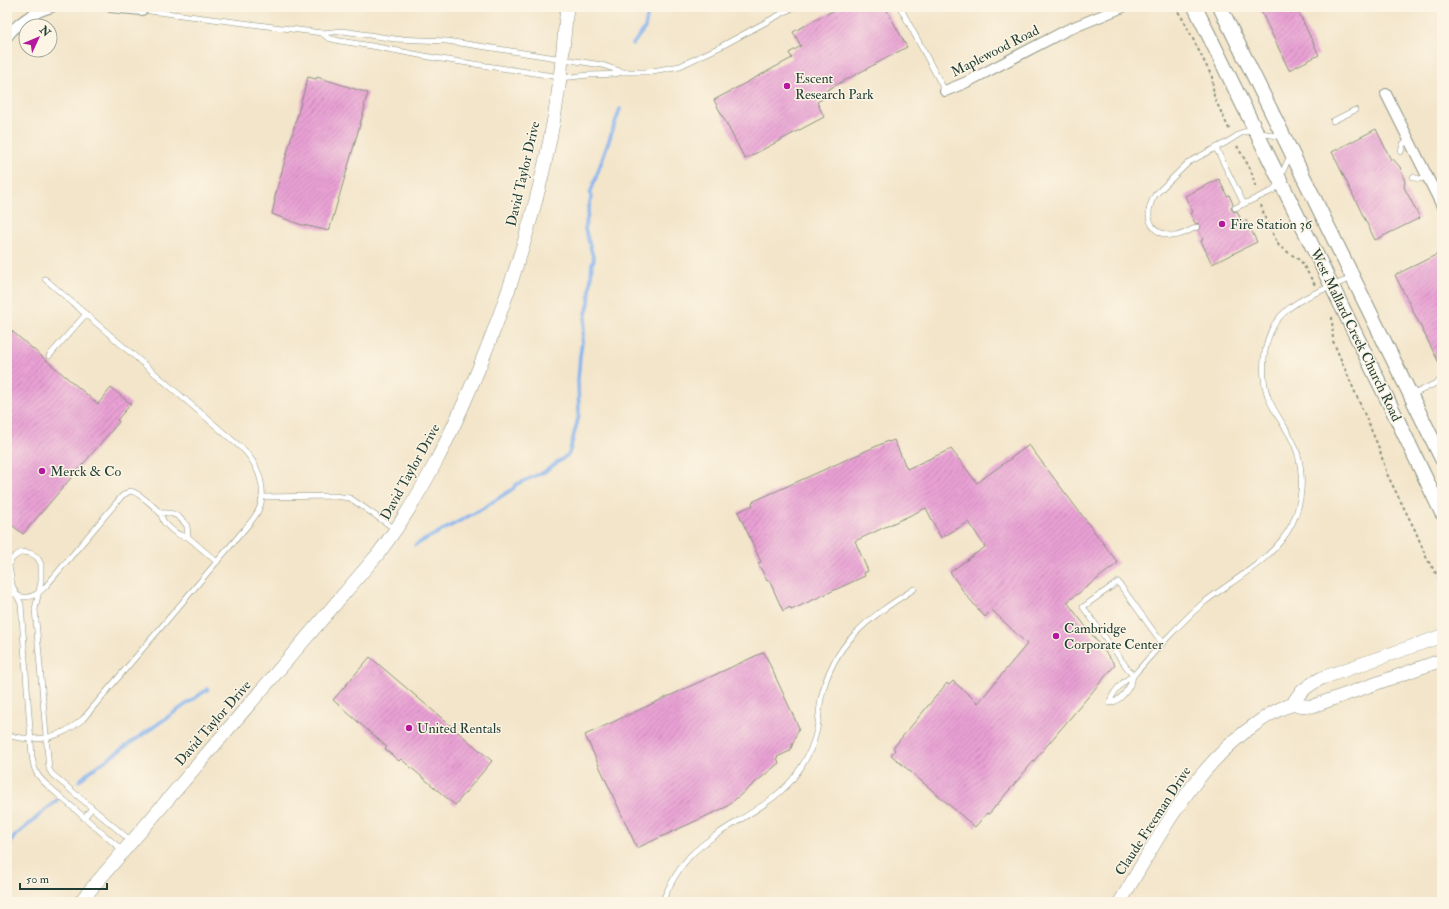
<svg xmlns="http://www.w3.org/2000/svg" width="1449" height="909" font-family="'IM FELL Double Pica',serif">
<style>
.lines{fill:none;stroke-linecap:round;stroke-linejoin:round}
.stream{stroke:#85b4ef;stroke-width:3.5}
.building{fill:url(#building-hatch)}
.service-casing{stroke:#89917f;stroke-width:6}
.minor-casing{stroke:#89917f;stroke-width:12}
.tertiary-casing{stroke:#89917f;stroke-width:14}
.secondary-casing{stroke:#89917f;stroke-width:16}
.path{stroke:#89917f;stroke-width:2;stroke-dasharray:3 3;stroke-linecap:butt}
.service{stroke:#fff;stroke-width:5}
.minor{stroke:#fff;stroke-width:10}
.tertiary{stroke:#fff;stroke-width:13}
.secondary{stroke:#fff;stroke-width:14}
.poi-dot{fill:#b5179e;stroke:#fcf5e5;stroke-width:1.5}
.labels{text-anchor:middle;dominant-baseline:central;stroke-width:3;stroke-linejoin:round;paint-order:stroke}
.street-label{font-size:14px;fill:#1f3d34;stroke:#fcf5e5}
.poi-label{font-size:14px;fill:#1f3d34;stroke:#fcf5e5;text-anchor:start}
</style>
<defs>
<pattern id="building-hatch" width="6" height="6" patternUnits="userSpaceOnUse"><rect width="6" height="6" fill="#e9a0d4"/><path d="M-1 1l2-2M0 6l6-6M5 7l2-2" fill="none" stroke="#bc84ad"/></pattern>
</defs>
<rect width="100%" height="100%" fill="#fcf5e5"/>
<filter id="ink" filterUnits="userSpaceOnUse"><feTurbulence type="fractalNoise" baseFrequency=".025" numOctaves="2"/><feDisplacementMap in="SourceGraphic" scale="8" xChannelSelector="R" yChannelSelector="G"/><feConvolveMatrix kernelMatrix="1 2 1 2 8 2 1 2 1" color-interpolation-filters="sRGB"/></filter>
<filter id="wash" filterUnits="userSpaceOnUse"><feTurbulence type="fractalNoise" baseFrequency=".012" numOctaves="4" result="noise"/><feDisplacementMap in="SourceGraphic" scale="16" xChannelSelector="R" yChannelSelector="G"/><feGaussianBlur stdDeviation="0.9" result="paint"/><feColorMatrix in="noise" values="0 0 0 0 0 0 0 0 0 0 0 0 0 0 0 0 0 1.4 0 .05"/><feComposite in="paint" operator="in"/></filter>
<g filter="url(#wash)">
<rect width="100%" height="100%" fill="#f3e5ca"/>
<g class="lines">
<g class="stream">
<path d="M 633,44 L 645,28 L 649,7"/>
<path d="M 415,545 L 482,509 L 514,488 L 515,485 L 544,472 L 569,454 L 579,415 L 578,380 L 580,356 L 586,314 L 589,303 L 592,263 L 594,260 L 585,229 L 591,197 L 590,194 L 620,109"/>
<path d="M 79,781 L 89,772 L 208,689"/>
<path d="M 7,848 L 14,837 L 57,800"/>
</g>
</g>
<g id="blocks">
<g class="building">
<path d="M 840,7 L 885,7 L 907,47 L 827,90 L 830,95 L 817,102 L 824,117 L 745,159 L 714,100 L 792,58 L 789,53 L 801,46 L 793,32 Z"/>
<path d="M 1259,7 L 1296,7 L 1319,55 L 1289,70 Z"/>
<path d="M 308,77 L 316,79 L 317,77 L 368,93 L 364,106 L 365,107 L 349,163 L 329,231 L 299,224 L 272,214 L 275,200 L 274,200 Z"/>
<path d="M 1376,129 L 1391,160 L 1393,159 L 1400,167 L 1405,182 L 1404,187 L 1420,218 L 1375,240 L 1332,152 Z"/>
<path d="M 1219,179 L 1227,196 L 1229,195 L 1233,204 L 1231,207 L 1232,210 L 1234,212 L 1237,211 L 1242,222 L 1246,220 L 1257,242 L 1212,264 L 1201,241 L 1203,240 L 1199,231 L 1200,229 L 1201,226 L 1199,224 L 1195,223 L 1190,213 L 1193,212 L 1185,196 Z"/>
<path d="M 1440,253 L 1442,258 L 1442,369 L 1395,275 Z"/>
<path d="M 7,327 L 98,404 L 111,388 L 131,404 L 117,420 L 119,422 L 23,534 L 7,521 Z"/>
<path d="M 894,440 L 907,469 L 951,449 L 977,483 L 1029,445 L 1118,563 L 1067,602 L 1115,665 L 989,814 L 987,813 L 975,827 L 891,755 L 895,750 L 893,748 L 947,683 L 949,685 L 953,681 L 978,703 L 1027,644 L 992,610 L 985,617 L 966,595 L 950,572 L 985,547 L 969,522 L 941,538 L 926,508 L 855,541 L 868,571 L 864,573 L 865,576 L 791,610 L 790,607 L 783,611 L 769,580 L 767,581 L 758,563 L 761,562 L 738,512 L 753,505 L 752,502 L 888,441 L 889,442 Z"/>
<path d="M 764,652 L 799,728 L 790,751 L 777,757 L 779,763 L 726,807 L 637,848 L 585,735 Z"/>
<path d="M 370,657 L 492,761 L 455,805 L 401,759 L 399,761 L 385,749 L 387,747 L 333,700 Z"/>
</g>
</g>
</g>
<g filter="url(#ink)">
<use href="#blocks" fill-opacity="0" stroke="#89917f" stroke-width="1"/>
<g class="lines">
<g class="service-casing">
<g id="service">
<path d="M 900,7 L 945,91"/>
<path d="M 142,10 L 322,33"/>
<path d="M 343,31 L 395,39 L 447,41 L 602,65 L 623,72 C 608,76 602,74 588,75 C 578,76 570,78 560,77 L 435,58 L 372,46 L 340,41 L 328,38 L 322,33 Z"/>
<path d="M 623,72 L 647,72 L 680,66 L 720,47 L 794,7"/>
<path d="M 1333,121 L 1355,110"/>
<path d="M 1216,148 L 1244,204"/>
<path d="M 1401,152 L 1403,144 L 1409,141"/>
<path d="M 1413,177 C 1418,180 1422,179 1427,177"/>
<path d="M 1235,208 L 1274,190 L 1290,156"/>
<path d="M 1197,227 C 1190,230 1181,236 1173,236 C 1169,236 1165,234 1161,233 C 1145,225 1147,208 1155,195 L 1189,162 L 1227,142 L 1243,132 L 1252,131 L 1281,137"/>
<path d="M 49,356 L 86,314"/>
<path d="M 1412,395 L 1442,380"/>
<path d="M 262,497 L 334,496 L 350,498 L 395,529"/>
<path d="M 188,537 L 217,562"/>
<path d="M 7,589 C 21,601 33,600 46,586 L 122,496 L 130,491 C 137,491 156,508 160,513 C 162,516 162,519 164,522 C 170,529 179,537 188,537 L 187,526 C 179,515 173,512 160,513"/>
<path d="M 1162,643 L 1118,582 L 1083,607 L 1133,676 C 1155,651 1177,626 1202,604 C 1232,580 1274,560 1292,524 C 1305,497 1305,460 1289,434 C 1282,422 1273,410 1268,397 C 1259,370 1263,329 1287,310 C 1305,295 1330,287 1352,278"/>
<path d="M 1133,676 C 1131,687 1121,701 1110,703 C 1111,693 1124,680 1133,676 Z"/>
<path d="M 7,735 C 36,743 60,739 83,719 L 243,531 C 248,525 254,519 258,511 C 268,491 259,467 245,451 L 45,279"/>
<path d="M 84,818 L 92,808"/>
<path d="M 123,851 L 47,785 C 36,775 34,770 32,756 L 21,604 L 12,585 L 9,566 L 11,560 L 15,556 L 22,552 L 30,553 L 37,557 L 41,564 L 41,582 L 35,609 L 49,769 L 52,774 L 131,841"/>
<path d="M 662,902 C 669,886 678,869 690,856 C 720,826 764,812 792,780 C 804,765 813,748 817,729 C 819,719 819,709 821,699 C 832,643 869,618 914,589"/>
</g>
</g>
<g class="minor-casing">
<g id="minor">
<path d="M 110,7 L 142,10"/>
<path d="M 7,37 C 18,22 34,12 52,7"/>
<path d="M 945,91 L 967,82 L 1067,30 L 1123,7"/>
<path d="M 1386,94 L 1442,206"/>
</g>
</g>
<g class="tertiary-casing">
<g id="tertiary">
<path d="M 1293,704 C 1298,692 1310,684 1322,678 L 1442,636"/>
<path d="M 80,902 L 378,554 C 423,495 453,431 481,363 C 516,277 544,186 558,94 C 562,65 564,36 567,7"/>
<path d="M 1120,902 C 1159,837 1193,767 1257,723 C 1267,716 1280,707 1292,705 C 1298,704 1306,707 1313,706 L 1442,660"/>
</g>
</g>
<g class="secondary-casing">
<g id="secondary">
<path d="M 1195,7 L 1398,421 L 1442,513"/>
<path d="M 1220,7 L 1442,459"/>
</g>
</g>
<g class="path">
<path d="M 1175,7 L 1184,21 L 1212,77 L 1214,97 L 1230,131"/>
<path d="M 1237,146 L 1251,170 L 1256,189"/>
<path d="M 1261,205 L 1265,218 L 1279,246 L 1301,261 L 1315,285"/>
<path d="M 1332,317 L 1333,341 L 1379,448 L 1387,474 L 1415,530 L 1427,559 L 1442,583"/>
</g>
<use href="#service" class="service"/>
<use href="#minor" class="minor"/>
<use href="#tertiary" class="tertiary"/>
<use href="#secondary" class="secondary"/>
</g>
</g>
<g class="poi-dot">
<circle cx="787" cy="86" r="4"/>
<circle cx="1222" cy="224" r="4"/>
<circle cx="42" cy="471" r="4"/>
<circle cx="1056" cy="636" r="4"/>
<circle cx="409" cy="728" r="4"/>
</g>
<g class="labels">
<g class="street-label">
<text transform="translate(995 51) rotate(-27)">Maplewood Road</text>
<text transform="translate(523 174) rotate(-77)">David Taylor Drive</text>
<text transform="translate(1356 335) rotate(64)">West Mallard Creek Church Road</text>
<text transform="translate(410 472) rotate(-61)">David Taylor Drive</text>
<text transform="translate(213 723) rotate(-49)">David Taylor Drive</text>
<text transform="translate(1153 821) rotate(-57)">Claude Freeman Drive</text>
</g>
<g class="poi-label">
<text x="795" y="78">Escent<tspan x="795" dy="16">Research Park</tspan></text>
<text x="1230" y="224">Fire Station 36</text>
<text x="50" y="471">Merck &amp; Co</text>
<text x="1064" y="628">Cambridge<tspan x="1064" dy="16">Corporate Center</tspan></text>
<text x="417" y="728">United Rentals</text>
</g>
</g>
<rect width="1449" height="909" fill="none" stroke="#fcf5e5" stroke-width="24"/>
<g transform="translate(38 38) rotate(46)"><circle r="19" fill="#fcf5e5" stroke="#a4ab9e"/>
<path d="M0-3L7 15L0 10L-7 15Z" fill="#b5179e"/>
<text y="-6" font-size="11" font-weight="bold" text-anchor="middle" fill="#1f3d34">N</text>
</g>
<path d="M20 883v6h87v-6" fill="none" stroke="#1f3d34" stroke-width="2"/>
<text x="26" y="883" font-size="12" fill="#1f3d34" stroke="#fcf5e5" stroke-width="3" paint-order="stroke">50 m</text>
</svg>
